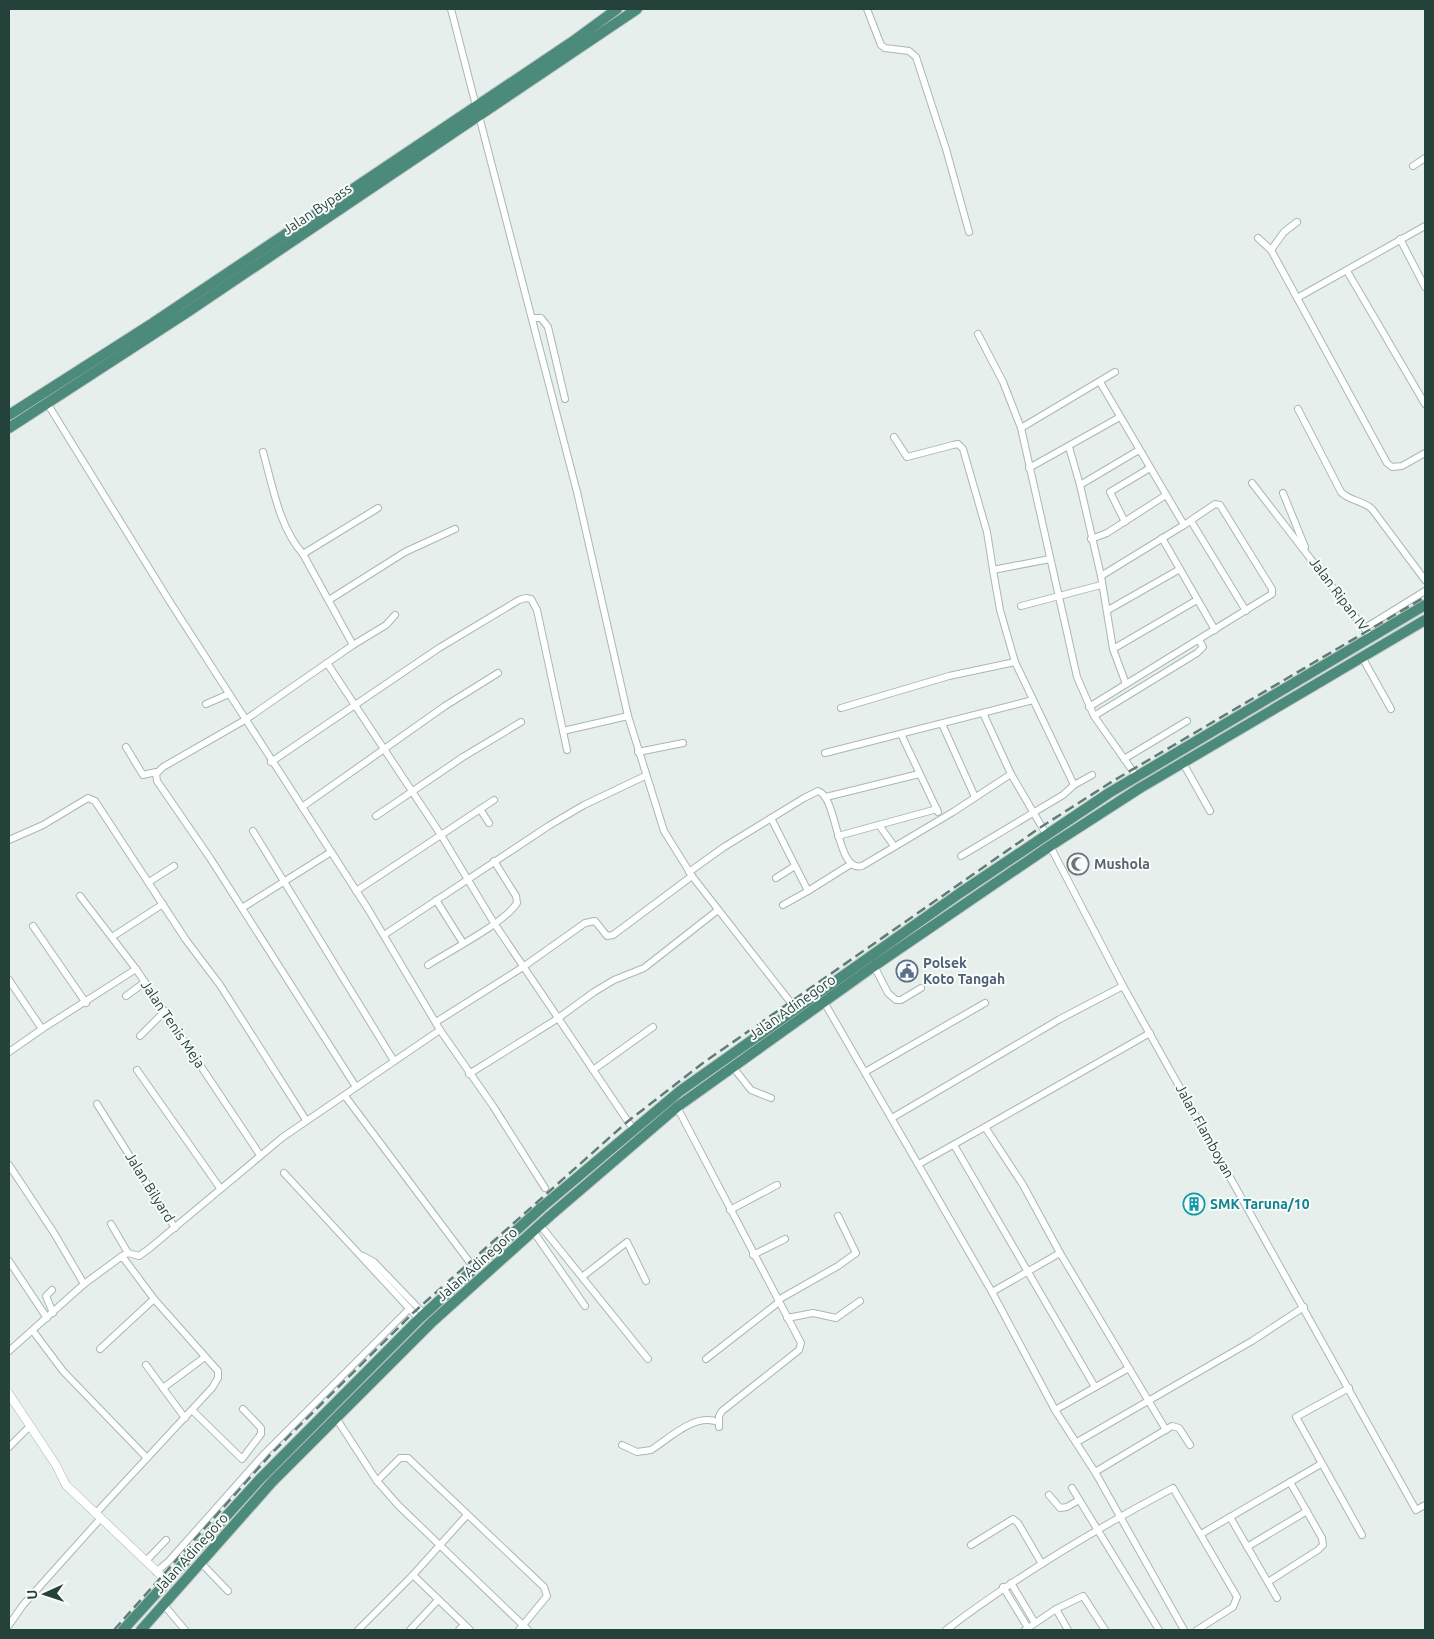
<svg xmlns="http://www.w3.org/2000/svg" width="1434" height="1639" font-family="Ubuntu,sans-serif">
<style>
.lines{fill:none;stroke-linecap:round;stroke-linejoin:round}
.minor-casing{stroke:#a8b8b2;stroke-width:8}
.tertiary-casing{stroke:#a8b8b2;stroke-width:9}
.trunk-casing{stroke:#c2cac8;stroke-width:12}
.minor{stroke:#fff;stroke-width:6}
.tertiary{stroke:#fff;stroke-width:8}
.trunk{stroke:#4c8a7c;stroke-width:10}
.rail{stroke:#5f7d75;stroke-width:2.5;stroke-dasharray:10 5;stroke-linecap:butt}
.labels{text-anchor:middle;dominant-baseline:central;stroke-width:4;stroke-linejoin:round;paint-order:stroke}
.street-label{font-size:14px;fill:#24423a;stroke:#f7fbf9}
.worship-label{font-size:14px;font-weight:bold;fill:#5b616d;stroke:#f7fbf9;text-anchor:start}
.service-label{font-size:14px;font-weight:bold;fill:#4e5e75;stroke:#f7fbf9;text-anchor:start}
.culture-label{font-size:14px;font-weight:bold;fill:#0d838f;stroke:#f7fbf9;text-anchor:start}
</style>
<rect width="100%" height="100%" fill="#e6efeb"/>
<g class="lines">
<g class="minor-casing">
<g id="minor">
<path d="M 451,9 L 476,106"/>
<path d="M 867,9 L 881,45 L 885,48 L 909,51 L 916,57 L 946,149 L 969,232"/>
<path d="M 479,116 L 577,492 L 628,716 L 664,831 L 692,876 L 795,1008"/>
<path d="M 1413,166 L 1425,158"/>
<path d="M 1258,238 L 1271,250 L 1387,463 L 1392,467 L 1402,466 L 1425,453"/>
<path d="M 1400,239 L 1425,287"/>
<path d="M 1271,250 L 1284,232 L 1297,222"/>
<path d="M 1347,271 L 1425,404"/>
<path d="M 1297,298 L 1425,226"/>
<path d="M 532,318 L 541,318 L 548,327 L 565,399"/>
<path d="M 978,334 L 1003,382 L 1021,428 L 1077,677 L 1094,716 L 1137,777"/>
<path d="M 1100,382 L 1184,525 L 1101,576"/>
<path d="M 47,403 L 170,602 L 368,909 L 440,1030 L 493,1106 L 545,1188"/>
<path d="M 1298,409 L 1341,492 C 1349,501 1362,500 1372,509 L 1425,580"/>
<path d="M 1021,428 L 1115,372"/>
<path d="M 894,437 L 907,457 L 953,445 L 958,444 L 963,449 L 987,532 L 993,570 L 1050,559"/>
<path d="M 1069,447 L 1080,485 L 1101,576 L 1113,649 L 1126,684"/>
<path d="M 263,452 C 273,487 279,527 303,554 L 353,645"/>
<path d="M 1029,468 L 1120,417"/>
<path d="M 1252,483 L 1371,637"/>
<path d="M 1080,485 L 1139,450"/>
<path d="M 1283,493 L 1305,547"/>
<path d="M 1191,521 L 1246,611"/>
<path d="M 1125,522 L 1110,492 L 1150,468"/>
<path d="M 1162,538 L 1215,630"/>
<path d="M 1091,539 L 1107,533 L 1166,495"/>
<path d="M 303,554 L 378,508"/>
<path d="M 329,600 L 405,552 L 455,529"/>
<path d="M 1021,606 L 1101,585"/>
<path d="M 1108,610 L 1180,569"/>
<path d="M 1365,628 L 1425,591"/>
<path d="M 1113,649 L 1197,600"/>
<path d="M 1362,657 L 1391,709"/>
<path d="M 327,663 L 441,835 L 494,923 L 633,1129"/>
<path d="M 206,704 L 229,694"/>
<path d="M 1089,707 L 1272,594 L 1272,589 L 1220,505 L 1215,504 L 1184,525"/>
<path d="M 841,708 L 949,676 L 1015,662"/>
<path d="M 983,713 L 1011,774 L 1046,834"/>
<path d="M 1094,716 L 1197,653 L 1203,647 L 1199,640"/>
<path d="M 942,724 L 975,797"/>
<path d="M 901,734 L 938,812"/>
<path d="M 126,747 L 143,775 L 156,772"/>
<path d="M 567,750 L 563,731 L 628,716"/>
<path d="M 638,752 L 683,743"/>
<path d="M 825,753 L 1033,700"/>
<path d="M 1124,759 L 1187,721"/>
<path d="M 271,762 L 439,648 L 519,600 L 526,598 L 531,599 L 537,610 L 563,731"/>
<path d="M 1183,763 L 1210,811"/>
<path d="M 1074,785 L 1092,775"/>
<path d="M 826,797 L 919,774"/>
<path d="M 302,807 L 445,706 L 498,673"/>
<path d="M 480,809 L 489,823"/>
<path d="M 376,816 L 463,757 L 521,722"/>
<path d="M 771,818 L 808,891 L 851,864"/>
<path d="M 879,825 L 894,846"/>
<path d="M 253,831 L 394,1061"/>
<path d="M 838,836 L 937,809"/>
<path d="M 9,840 L 43,825 L 88,798 L 95,801 L 186,940 L 220,985 L 306,1120"/>
<path d="M 1050,846 L 1123,986 L 1416,1510 L 1425,1505"/>
<path d="M 961,856 L 1063,795 L 1074,785 L 1015,662 L 1000,610 L 993,570"/>
<path d="M 689,872 L 724,847 L 804,798 L 818,791 C 838,797 836,873 862,866 L 953,812 L 1011,774"/>
<path d="M 776,878 L 795,866"/>
<path d="M 149,882 L 174,866"/>
<path d="M 356,891 L 494,800"/>
<path d="M 80,896 L 136,969 L 260,1155"/>
<path d="M 436,900 L 463,943"/>
<path d="M 783,905 L 808,891"/>
<path d="M 242,908 L 331,852"/>
<path d="M 33,926 L 86,1003"/>
<path d="M 384,935 L 550,825 L 584,805 L 645,776"/>
<path d="M 112,937 L 163,904"/>
<path d="M 428,965 C 451,950 503,924 517,903 L 516,896 L 494,861"/>
<path d="M 874,966 L 888,993 L 896,1000 L 901,1000 L 921,988"/>
<path d="M 9,980 L 42,1029 L 136,969"/>
<path d="M 126,996 L 145,982"/>
<path d="M 824,1002 L 992,1292 L 1055,1410 L 1095,1472 L 1184,1630"/>
<path d="M 436,1022 L 523,967 L 585,923 L 595,921 L 607,936 L 613,935 L 692,876"/>
<path d="M 140,1036 L 165,1011"/>
<path d="M 9,1052 L 42,1029"/>
<path d="M 732,1066 L 751,1090 L 771,1098"/>
<path d="M 137,1070 L 220,1188"/>
<path d="M 593,1070 L 653,1027"/>
<path d="M 865,1072 L 985,1003"/>
<path d="M 469,1074 L 557,1019 L 594,992 L 614,980 L 644,968 L 718,910"/>
<path d="M 356,1087 L 210,858 L 157,781 L 156,774 L 163,767 L 245,720 L 353,645 L 386,625 L 395,615"/>
<path d="M 345,1096 L 474,1268"/>
<path d="M 97,1104 L 175,1228"/>
<path d="M 677,1107 L 801,1343 L 799,1350 L 722,1411 L 719,1416 L 719,1427"/>
<path d="M 892,1118 L 1060,1019 L 1123,986"/>
<path d="M 985,1127 L 1150,1033"/>
<path d="M 954,1145 L 1095,1387"/>
<path d="M 919,1164 L 985,1127 L 1023,1185 L 1060,1253 L 1166,1430"/>
<path d="M 9,1165 L 54,1233 L 84,1284"/>
<path d="M 284,1173 L 419,1319"/>
<path d="M 730,1210 L 777,1185"/>
<path d="M 111,1224 L 128,1253"/>
<path d="M 540,1225 L 648,1359"/>
<path d="M 533,1231 L 585,1306"/>
<path d="M 753,1255 L 785,1239"/>
<path d="M 122,1256 L 128,1253 L 139,1256 L 150,1248 L 283,1137 L 440,1030"/>
<path d="M 363,1256 L 374,1262 L 424,1314"/>
<path d="M 9,1261 L 47,1318"/>
<path d="M 582,1277 L 627,1242 L 646,1281"/>
<path d="M 52,1290 L 46,1296 L 53,1313"/>
<path d="M 992,1292 L 1060,1253"/>
<path d="M 778,1300 L 838,1266 L 856,1253 L 838,1216"/>
<path d="M 787,1318 L 813,1313 L 836,1318 L 860,1301"/>
<path d="M 33,1331 L 63,1371 L 147,1458"/>
<path d="M 100,1349 L 154,1299"/>
<path d="M 9,1351 L 84,1284 L 122,1256 L 154,1299 L 218,1371 L 218,1378 L 212,1388 L 96,1513"/>
<path d="M 706,1359 L 779,1302"/>
<path d="M 146,1365 L 185,1418"/>
<path d="M 163,1388 L 205,1357"/>
<path d="M 1349,1388 L 1296,1417 L 1362,1535"/>
<path d="M 192,1410 L 242,1459 L 261,1434 L 261,1428 L 243,1409"/>
<path d="M 1055,1410 L 1129,1368"/>
<path d="M 336,1418 L 377,1481 L 398,1505 L 528,1630"/>
<path d="M 1077,1442 L 1252,1341 L 1304,1307"/>
<path d="M 622,1445 L 637,1452 L 651,1450 C 670,1438 694,1413 718,1422"/>
<path d="M 9,1447 L 30,1426"/>
<path d="M 1095,1472 L 1172,1426 L 1179,1428 L 1190,1445"/>
<path d="M 377,1481 L 400,1458 L 408,1458 L 544,1587 L 547,1596 L 519,1630"/>
<path d="M 1072,1488 L 1159,1630"/>
<path d="M 1049,1495 L 1060,1508 L 1067,1507 L 1079,1500"/>
<path d="M 1230,1517 L 1277,1598"/>
<path d="M 1201,1534 L 1321,1464"/>
<path d="M 971,1545 L 1013,1519 L 1018,1523 L 1042,1564"/>
<path d="M 1247,1547 L 1307,1511"/>
<path d="M 146,1561 L 166,1540"/>
<path d="M 202,1564 L 228,1591"/>
<path d="M 156,1572 L 169,1561 L 265,1453 L 409,1309"/>
<path d="M 413,1575 L 470,1630"/>
<path d="M 1268,1582 L 1318,1550 L 1323,1545 L 1322,1538 L 1290,1482"/>
<path d="M 1011,1583 L 1035,1623"/>
<path d="M 1003,1587 L 1028,1628"/>
<path d="M 164,1605 L 185,1630"/>
<path d="M 1056,1609 L 1068,1630"/>
<path d="M 9,1625 L 23,1605 L 101,1518"/>
<path d="M 358,1630 L 413,1575 L 467,1515"/>
<path d="M 410,1630 L 438,1600"/>
<path d="M 459,1630 L 464,1625"/>
<path d="M 946,1630 C 1017,1576 1094,1530 1173,1488 L 1237,1597 L 1233,1607 L 1197,1630"/>
<path d="M 1025,1630 L 1056,1609 L 1083,1596 L 1105,1630"/>
</g>
</g>
<g class="tertiary-casing">
<path id="tertiary" d="M 9,1394 L 56,1465 L 66,1485 L 167,1581"/>
</g>
<g class="trunk-casing">
<g id="trunk">
<path d="M 9,415 L 153,323 L 572,42 L 617,9"/>
<path d="M 9,428 L 189,311 L 637,9"/>
<path d="M 123,1630 L 259,1480 L 419,1319 L 542,1207 L 680,1091 L 960,893 L 1109,793 L 1425,605"/>
<path d="M 141,1630 L 272,1482 L 432,1322 L 551,1215 L 677,1107 L 874,966 L 1050,846 L 1140,788 L 1425,620"/>
</g>
</g>
<use href="#minor" class="minor"/>
<use href="#tertiary" class="tertiary"/>
<use href="#trunk" class="trunk"/>
<path class="rail" d="M 114,1630 L 271,1454 L 413,1313 L 627,1122 L 703,1063 L 1041,827 L 1113,781 L 1425,597"/>
</g>
<defs>
<g id="mosque-ring" transform="scale(1.125)"><circle r="9.5" fill="#f7fbf9" stroke="#6b7280" stroke-width="1.5"/><path d="M3.5-4.9A6 6 0 1 0 3.5 4.9A5 5 0 1 1 3.5-4.9Z" fill="#6b7280"/></g>
<g id="civic-ring" transform="scale(1.125)"><circle r="9.5" fill="#f7fbf9" stroke="#5c6f8a" stroke-width="1.5"/><path d="M-.6-6.5H3V-4.5H.6V-3L4-1V1h2V6H-6V1h2V-1L-.6-3ZM-1.2 2.5V6h2.4V2.5Z" fill="#5c6f8a"/></g>
<g id="building-ring" transform="scale(1.125)"><circle r="9.5" fill="#f7fbf9" stroke="#0f9aa8" stroke-width="1.5"/><path d="M-4-6H4V6H1V3H-1V6H-4ZM-2.5-4.3h1.7v1.8h-1.7ZM.8-4.3h1.7v1.8H.8ZM-2.5-1h1.7V.8h-1.7ZM.8-1h1.7V.8H.8Z" fill="#0f9aa8"/></g>
</defs>
<g fill-rule="evenodd">
<use href="#mosque-ring" x="1078" y="864"/>
<use href="#civic-ring" x="907" y="971"/>
<use href="#building-ring" x="1194" y="1204"/>
</g>
<g class="labels">
<g class="street-label">
<text transform="translate(317 209) rotate(-34)">Jalan Bypass</text>
<text transform="translate(1339 594) rotate(53)">Jalan Ripan IV</text>
<text transform="translate(792 1007) rotate(-35)">Jalan Adinegoro</text>
<text transform="translate(173 1024) rotate(56)">Jalan Tenis Meja</text>
<text transform="translate(1205 1131) rotate(61)">Jalan Flamboyan</text>
<text transform="translate(150 1187) rotate(58)">Jalan Bilyard</text>
<text transform="translate(477 1264) rotate(-42)">Jalan Adinegoro</text>
<text transform="translate(191 1553) rotate(-48)">Jalan Adinegoro</text>
</g>
<g class="worship-label">
<text x="1094" y="864">Mushola</text>
</g>
<g class="service-label">
<text x="923" y="963">Polsek<tspan x="923" dy="16">Koto Tangah</tspan></text>
</g>
<g class="culture-label">
<text x="1210" y="1204">SMK Taruna/10</text>
</g>
</g>
<rect width="1434" height="1639" fill="none" stroke="#24423a" stroke-width="20"/>
<g transform="translate(45 1594) rotate(267)" stroke="#f7fbf9" stroke-width="4" paint-order="stroke">
<path d="M0-4L9 19L0 12L-9 19Z" fill="#24423a"/>
<text y="-8" font-size="14" font-weight="bold" text-anchor="middle" fill="#24423a">U</text>
</g>
</svg>
